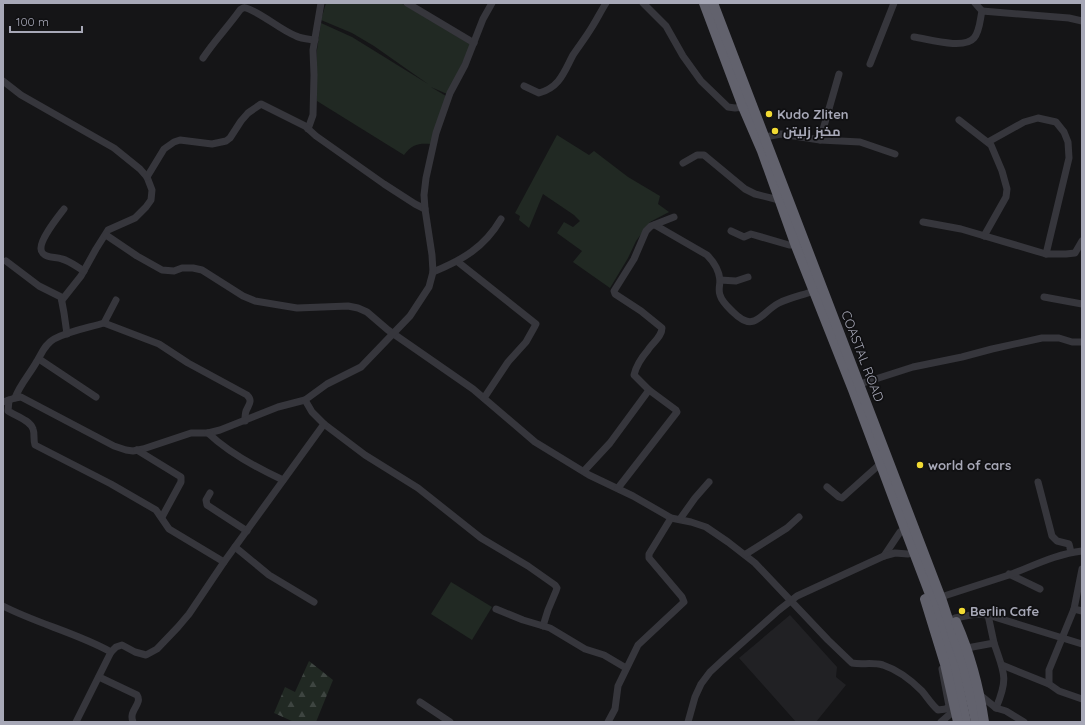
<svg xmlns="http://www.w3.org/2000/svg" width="1085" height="725" font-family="Quicksand,Cairo,sans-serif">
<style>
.built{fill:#212124}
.green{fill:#212923}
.forest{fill:url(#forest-firs)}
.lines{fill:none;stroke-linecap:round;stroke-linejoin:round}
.minor{stroke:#36363c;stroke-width:7}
.highway{stroke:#62626d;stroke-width:10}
.poi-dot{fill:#f1da33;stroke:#101012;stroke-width:1.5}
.labels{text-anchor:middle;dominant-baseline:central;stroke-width:3.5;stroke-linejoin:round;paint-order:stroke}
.poi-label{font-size:13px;font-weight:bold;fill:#a7a8b7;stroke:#101012;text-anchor:start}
.street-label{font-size:13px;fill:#a7a8b7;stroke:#101012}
</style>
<defs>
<pattern id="forest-firs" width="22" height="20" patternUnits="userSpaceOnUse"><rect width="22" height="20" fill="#212923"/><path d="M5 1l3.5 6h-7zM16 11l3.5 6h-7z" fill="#3e4541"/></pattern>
</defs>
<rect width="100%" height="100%" fill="#151517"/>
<path class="built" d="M 790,615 L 837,667 L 836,677 L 846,685 L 816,722 L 796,722 L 739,658 Z"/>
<g class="green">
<path d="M 326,3 L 401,3 L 471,45 L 447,94 L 431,87 L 446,96 L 431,144 C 419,143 412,144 404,155 L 317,101 L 317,50 L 321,23 L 352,37 L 428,84 L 374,46 L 352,33 L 321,20 Z"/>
<path d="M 557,135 L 589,155 L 594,151 L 628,177 L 660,196 L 658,204 L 669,212 L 650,222 L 636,241 L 628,258 L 610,288 L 573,262 L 582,251 L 557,233 L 564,222 L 573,227 L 580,221 L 574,215 L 543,194 L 529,228 L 519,220 L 520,216 L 515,213 Z"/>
<path d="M 451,582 L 492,607 L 472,640 L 431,614 Z"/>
</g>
<path class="forest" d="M 309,661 L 333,680 L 316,722 L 294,722 L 274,713 L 285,687 L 295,692 Z"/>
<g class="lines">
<g class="minor">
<path d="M 407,3 L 474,43"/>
<path d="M 643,3 L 666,26 L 683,56 L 701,81 L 728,107 L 735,108 L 743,107"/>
<path d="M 982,11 L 1069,18 L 1082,21"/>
<path d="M 914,37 C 928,39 964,50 974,38 C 980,31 980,19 982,11 L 975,3"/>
<path d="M 203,58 C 214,41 228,27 240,10 C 243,8 243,7 246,8 C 262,13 280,30 296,36 C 302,39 308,39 315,40"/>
<path d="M 870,64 L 894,3"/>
<path d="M 3,81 L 21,95 L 114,148 L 140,169 L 147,177 L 152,190 L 151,200 L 146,207 L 135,218 L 108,230 L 96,249 L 81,276 L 62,300"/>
<path d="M 524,86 L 539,93 C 560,87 564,72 573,55 C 579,46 586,37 592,27 C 597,19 601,11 606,3"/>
<path d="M 959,120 L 991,145 L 1002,171 L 1007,189 L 1006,197 L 984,236"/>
<path d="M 308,129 L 313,115 L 314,75 L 313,50 L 321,3"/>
<path d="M 765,137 L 781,134 L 820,140 L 860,142 L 895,154"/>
<path d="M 820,140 L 839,74"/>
<path d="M 988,142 L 1024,122 L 1038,118 L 1056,122 L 1064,132 L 1068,142 L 1069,158 L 1046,254"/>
<path d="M 683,163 L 697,155 L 704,155 L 745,189 L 755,194 L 779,200"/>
<path d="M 147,177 L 164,149 L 174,142 L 180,140 L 212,144 L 226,141 L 230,138 L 241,121 L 248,113 L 261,104 L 305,126 L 316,136 L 384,184 L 415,204 L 425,209"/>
<path d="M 64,209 C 58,217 40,239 41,249 C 41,252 44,255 47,256 C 52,258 57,257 62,259 C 70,261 77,267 84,271"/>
<path d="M 923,222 L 961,229 L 1046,254 L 1066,254 L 1075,253 L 1082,241"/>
<path d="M 655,225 L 707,255 C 714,262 719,270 720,280 C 720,285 718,290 720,295 C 722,302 728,307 733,312 C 755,334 760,313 779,303 C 789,298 803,295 814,291"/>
<path d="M 731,231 L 744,237 L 751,234 L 789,245 L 798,245"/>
<path d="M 106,235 L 137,256 L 162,270 L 174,271 L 182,268 L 193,268 L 202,270 L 243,296 L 255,301 L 297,308 L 348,306 L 358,308 L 367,312 L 388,330 L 473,389 L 535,442 L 589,475 L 633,496 L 666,515 L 671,518 L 691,522 L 706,527 L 728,542 L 755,563 L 828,640 L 852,663 C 862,665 872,662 883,665 C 898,670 911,680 922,691 C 927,697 932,705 938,710 L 946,709 L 949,706 L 942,669"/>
<path d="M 6,261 L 39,286 L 61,297 L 64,313 L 67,334"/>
<path d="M 458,262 L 536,324 L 535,326 L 526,342 L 508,362 L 484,398"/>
<path d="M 433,272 C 462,260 484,248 501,219"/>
<path d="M 720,280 L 736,281 L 748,277"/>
<path d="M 1044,297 L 1082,304"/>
<path d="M 104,323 L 159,344 L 188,363 L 247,395 C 253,401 249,404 246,411 C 245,414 245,418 245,421"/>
<path d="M 39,359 L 96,397"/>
<path d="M 860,384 L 913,367 L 962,357 L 992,349 L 1042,338 L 1059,338 L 1072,342 L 1082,342"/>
<path d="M 15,398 C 20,384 30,374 37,361 C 42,353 45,344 54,339 C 69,331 87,328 104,323 L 116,300"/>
<path d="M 9,400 L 8,411 C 16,416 30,420 33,429 C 35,434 33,440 35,445 L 111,484 L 156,510 L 169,529 L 224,562"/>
<path d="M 3,402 L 15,398 L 21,397 L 114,446 L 126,450 L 133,451 L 143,449 L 191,433 L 208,433 L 220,430 L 278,407 L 305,400"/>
<path d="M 324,424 L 365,455 L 418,488 L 481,538 L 528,566 L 555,585 L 557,588 L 556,591 L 548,610 L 543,626"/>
<path d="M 208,433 C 229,453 257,468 283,480"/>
<path d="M 137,450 L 181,477 L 181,482 L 162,517"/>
<path d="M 584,471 L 610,443 L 649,390"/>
<path d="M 1038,482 L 1052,536 L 1057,541 L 1069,544 L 1071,552"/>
<path d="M 827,487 L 839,497 L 842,498 L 880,464"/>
<path d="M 618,488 L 677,412 L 676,410 L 649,390 L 634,375 C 636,366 642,357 648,350 C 652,343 662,337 662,328 L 641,311 L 615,294 L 614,291 L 634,259 L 646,231 L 651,226 L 674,217"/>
<path d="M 210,493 L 206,500 L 207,505 L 247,531"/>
<path d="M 680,519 L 695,498 L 709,482"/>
<path d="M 235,547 L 269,575 L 314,602"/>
<path d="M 746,554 L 787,528 L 799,517"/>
<path d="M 884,556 L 900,532"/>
<path d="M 1082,569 L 1074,609 L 1049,670 L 1049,684 L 1059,691 L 1082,699"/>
<path d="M 1009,574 L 1040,589"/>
<path d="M 944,596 C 966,589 988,582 1009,575 C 1033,566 1056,554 1082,551"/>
<path d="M 3,606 C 38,624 77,633 111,652"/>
<path d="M 496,609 L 523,620 L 550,628 L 585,649 L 604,655 L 626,668"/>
<path d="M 1074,609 L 1082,611"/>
<path d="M 988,615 L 994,643"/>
<path d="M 955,618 L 976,614 L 988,615 L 1082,644"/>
<path d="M 967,648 L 994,643 C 1004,673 1009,677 996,708"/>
<path d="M 1002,665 L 1049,684"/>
<path d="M 99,677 L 137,695 C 143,704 128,710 133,722"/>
<path d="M 980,695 L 996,708 L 1006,711 L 1024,722"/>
<path d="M 420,702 L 450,722"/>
<path d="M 76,722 L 111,652 L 116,647 L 122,645 L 135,652 L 146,655 L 157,649 L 178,627 L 189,614 L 224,562 L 324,424 L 312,412 L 305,400 L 327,384 L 361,367 L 410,316 L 429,287 L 433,272 L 432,255 L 425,209 L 424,195 L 426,178 L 436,133 L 450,93 L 465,65 L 483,19 L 492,3"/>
<path d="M 608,722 L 615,709 L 618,686 L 638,645 L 684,602 L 682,597 L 649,558 L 649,554 L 671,518"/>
<path d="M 688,722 L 695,697 L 701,684 L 710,672 L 724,659 L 779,610 L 797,596 L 884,556 L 895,553 L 908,554"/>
<path d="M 941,722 L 956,709"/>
</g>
<g class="highway">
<path d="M 704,3 L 743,107 L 762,151 L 796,246 L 853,390 L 899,513 L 931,597 L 944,632 L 955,669 L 966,722"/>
<path d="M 713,3 L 942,601 L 964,668 L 976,722"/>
<path d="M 925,599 L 945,664 L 958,722"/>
<path d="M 956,622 C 970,654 979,688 984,722"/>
</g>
</g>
<g class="poi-dot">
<circle cx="769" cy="114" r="4"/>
<circle cx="775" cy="131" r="4"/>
<circle cx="920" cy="465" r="4"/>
<circle cx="962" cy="611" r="4"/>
</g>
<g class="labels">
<g class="poi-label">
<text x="777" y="114">Kudo Zliten</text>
<text x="783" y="131">مخبز زليتن</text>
<text x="928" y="465">world of cars</text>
<text x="970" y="611">Berlin Cafe</text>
</g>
<g class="street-label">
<text transform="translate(863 356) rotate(69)">COASTAL ROAD</text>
</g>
</g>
<rect width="1085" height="725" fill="none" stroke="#a7a8b7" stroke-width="8"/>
<path d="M10 26v6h72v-6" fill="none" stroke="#a7a8b7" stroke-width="2"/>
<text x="16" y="26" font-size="12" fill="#a7a8b7" stroke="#101012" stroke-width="3" paint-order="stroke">100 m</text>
</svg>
